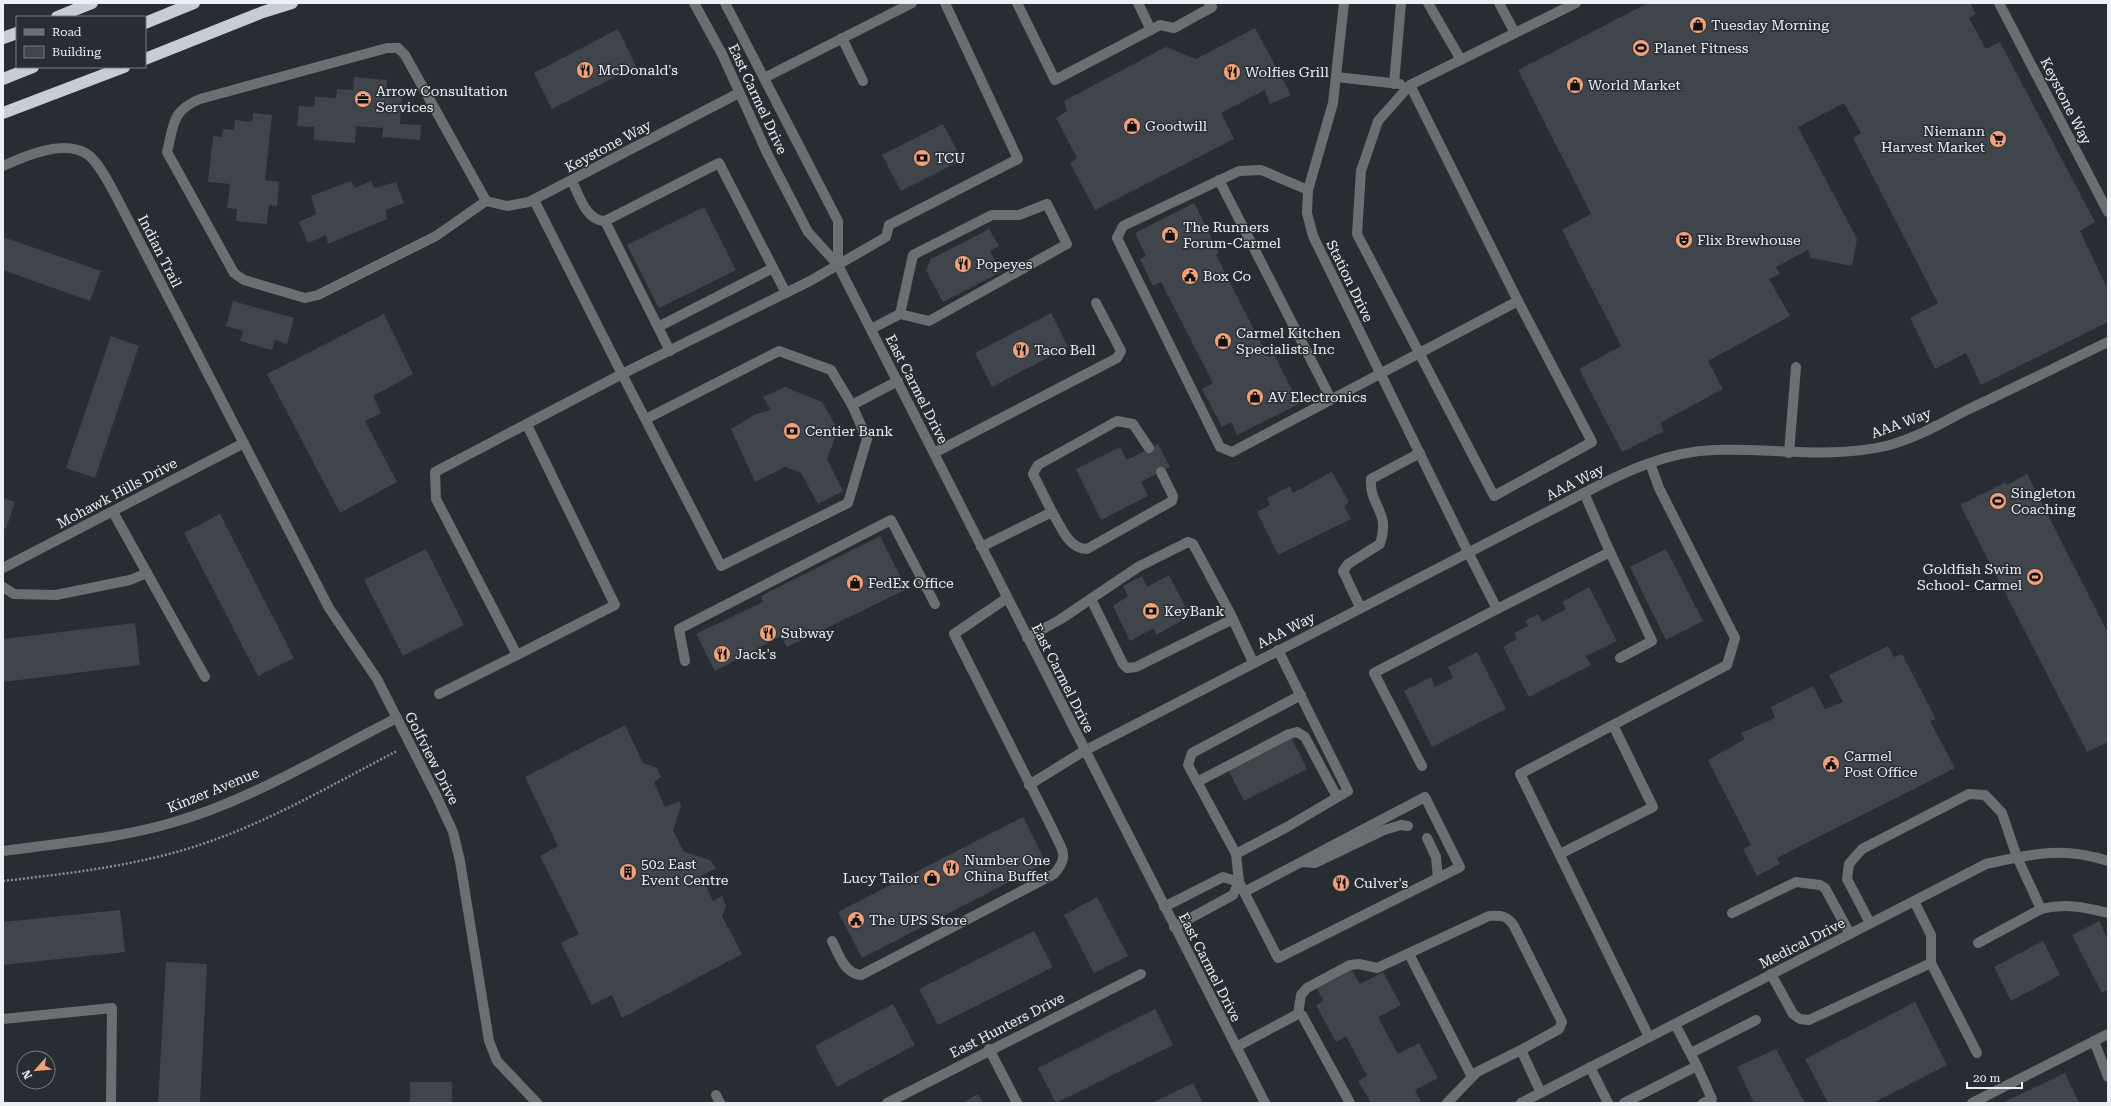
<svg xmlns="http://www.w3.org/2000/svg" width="2111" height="1106" font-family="'Roboto Serif',serif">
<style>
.building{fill:#40454b}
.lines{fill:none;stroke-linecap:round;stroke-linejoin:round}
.path{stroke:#898e93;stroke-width:2.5;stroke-dasharray:2 2;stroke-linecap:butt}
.service{stroke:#6c6f72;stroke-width:10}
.minor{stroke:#6c6f72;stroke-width:10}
.tertiary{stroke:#6c6f72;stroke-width:10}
.motorway{stroke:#c6cdd4;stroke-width:12}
.labels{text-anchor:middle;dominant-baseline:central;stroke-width:3;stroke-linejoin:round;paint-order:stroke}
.poi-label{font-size:14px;fill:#ecf0f4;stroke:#272d32;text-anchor:start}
.street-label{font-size:14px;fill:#ecf0f4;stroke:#272d32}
</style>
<rect width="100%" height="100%" fill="#272d32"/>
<g class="building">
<path d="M 1648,3 L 1970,3 L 1976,14 L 1969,18 L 1986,49 L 2000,42 L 2095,222 L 2080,231 L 2108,290 L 2108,322 L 1981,385 L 1966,353 L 1935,369 L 1910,318 L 1938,303 L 1853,138 L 1861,133 L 1844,103 L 1798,127 L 1857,239 L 1852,266 L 1811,258 L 1808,250 L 1776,267 L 1780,274 L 1769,279 L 1790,316 L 1708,361 L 1723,389 L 1660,423 L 1664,431 L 1622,452 L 1579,369 L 1621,346 L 1562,230 L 1591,214 L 1518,70 Z"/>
<path d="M 1255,28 L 1291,95 L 1270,104 L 1265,90 L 1221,113 L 1234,139 L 1095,210 L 1070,163 L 1077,158 L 1056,118 L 1067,111 L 1064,101 L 1166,47 L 1196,59 Z"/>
<path d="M 618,29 L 636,66 L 552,109 L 534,73 Z"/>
<path d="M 354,77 L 387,80 L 386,92 L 402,93 L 400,124 L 421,125 L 420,140 L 382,137 L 383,128 L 356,126 L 355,143 L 314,140 L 314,127 L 297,126 L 299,106 L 314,107 L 315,97 L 336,98 L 337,89 L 353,90 Z"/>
<path d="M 253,113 L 272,115 L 265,180 L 279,182 L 277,206 L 269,205 L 267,224 L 236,221 L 237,209 L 227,208 L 230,184 L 208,182 L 213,136 L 222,137 L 223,129 L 234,130 L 235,120 L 252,122 Z"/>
<path d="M 943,124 L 962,160 L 901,191 L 882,155 Z"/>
<path d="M 351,181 L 355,188 L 371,181 L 374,188 L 396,182 L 404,203 L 386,210 L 387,219 L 328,244 L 326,235 L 308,243 L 299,222 L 316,214 L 311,196 Z"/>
<path d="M 1194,203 L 1219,253 L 1216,255 L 1268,357 L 1274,354 L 1299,404 L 1237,435 L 1231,422 L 1222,427 L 1202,389 L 1213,383 L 1161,282 L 1153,286 L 1140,259 L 1146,256 L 1135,233 Z"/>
<path d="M 704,207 L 736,270 L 659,308 L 627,245 Z"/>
<path d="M 989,229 L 999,246 L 990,251 L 1001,272 L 943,302 L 926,270 L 931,259 Z"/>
<path d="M 3,237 L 101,271 L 90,301 L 3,270 Z"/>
<path d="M 233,301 L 294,318 L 287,344 L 275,340 L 272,350 L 240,341 L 243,331 L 226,326 Z"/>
<path d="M 1051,313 L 1068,347 L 992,387 L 975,353 Z"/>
<path d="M 384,314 L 413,374 L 373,396 L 381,413 L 365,421 L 397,482 L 340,513 L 267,374 Z"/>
<path d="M 111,336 L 139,346 L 95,478 L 66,468 Z"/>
<path d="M 785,387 L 822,402 L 838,430 L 827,459 L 843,491 L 818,504 L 801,473 L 785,467 L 755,482 L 731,429 L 756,414 L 771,410 L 763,397 Z"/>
<path d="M 1158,444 L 1170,467 L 1141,482 L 1148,496 L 1101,520 L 1076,469 L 1120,447 L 1127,460 Z"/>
<path d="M 1332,472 L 1349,502 L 1344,506 L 1351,519 L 1278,555 L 1257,512 L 1270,505 L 1267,498 L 1290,486 L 1293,493 Z"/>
<path d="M 2027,474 L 2108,633 L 2108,742 L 2087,752 L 1960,505 L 2006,482 L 2007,485 Z"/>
<path d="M 3,498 L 15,502 L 6,529 L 3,528 Z"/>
<path d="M 220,514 L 294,658 L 258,676 L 184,533 Z"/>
<path d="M 880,536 L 907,589 L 787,647 L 781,636 L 715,671 L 696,634 L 763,602 L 761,596 Z"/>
<path d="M 426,549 L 464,625 L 403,656 L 364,580 Z"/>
<path d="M 1666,549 L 1703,621 L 1666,640 L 1630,567 Z"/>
<path d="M 1169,575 L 1190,616 L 1156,635 L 1154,628 L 1130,641 L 1113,606 L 1128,596 L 1123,586 L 1142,576 L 1147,587 Z"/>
<path d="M 1589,587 L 1617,641 L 1586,656 L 1591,665 L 1529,697 L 1503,647 L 1517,639 L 1514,633 L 1528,626 L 1525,621 L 1538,614 L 1542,622 L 1566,609 L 1562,602 Z"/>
<path d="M 135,623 L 140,665 L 3,682 L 3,639 Z"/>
<path d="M 1888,646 L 1894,657 L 1902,654 L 1936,719 L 1930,721 L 1955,768 L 1777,858 L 1780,864 L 1757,876 L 1743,849 L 1751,845 L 1708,760 L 1745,739 L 1741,733 L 1775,718 L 1771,707 L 1813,686 L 1825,709 L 1843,702 L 1829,675 Z"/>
<path d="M 1477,652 L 1506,709 L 1432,747 L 1404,691 L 1431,677 L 1435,687 L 1453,678 L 1448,667 Z"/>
<path d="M 625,725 L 643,763 L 657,768 L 661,777 L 654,782 L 665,807 L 680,801 L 681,806 L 673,831 L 684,852 L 710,860 L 716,868 L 701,876 L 713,901 L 722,896 L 726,906 L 722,916 L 742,954 L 622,1018 L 612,995 L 592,1005 L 561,943 L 579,934 L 540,856 L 558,846 L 525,777 Z"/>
<path d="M 1291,737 L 1307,769 L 1244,801 L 1228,769 Z"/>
<path d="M 1023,817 L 1046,863 L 862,958 L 838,912 Z"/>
<path d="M 1097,897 L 1128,956 L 1094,973 L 1064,915 Z"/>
<path d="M 120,910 L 125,952 L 3,965 L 3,922 Z"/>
<path d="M 2099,921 L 2108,940 L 2108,989 L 2102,993 L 2072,935 Z"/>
<path d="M 1034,931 L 1053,967 L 938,1025 L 919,989 Z"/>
<path d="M 2043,941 L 2060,975 L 2011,1001 L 1994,967 Z"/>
<path d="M 166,962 L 207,964 L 200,1103 L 158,1103 Z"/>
<path d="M 1352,970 L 1360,984 L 1383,972 L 1401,1005 L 1378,1017 L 1398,1054 L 1419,1043 L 1438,1078 L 1415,1090 L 1421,1102 L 1419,1103 L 1371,1103 L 1358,1081 L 1367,1076 L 1346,1036 L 1336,1042 L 1316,1005 L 1324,1001 L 1317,989 Z"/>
<path d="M 1915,1002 L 1947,1065 L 1873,1103 L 1828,1103 L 1805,1059 Z"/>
<path d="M 893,1004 L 915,1045 L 837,1087 L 815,1046 Z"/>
<path d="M 1155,1009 L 1173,1045 L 1056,1103 L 1038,1068 Z"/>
<path d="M 1776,1049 L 1805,1103 L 1754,1103 L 1737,1067 Z"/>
<path d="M 2065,1073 L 2079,1103 L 2002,1103 Z"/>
<rect x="410" y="1082" width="42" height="21"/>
<path d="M 1193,1083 L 1203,1103 L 1152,1103 Z"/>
<path d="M 978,1094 L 983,1103 L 962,1103 Z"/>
</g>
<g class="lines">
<path class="path" d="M 3,881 C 73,873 144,865 211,841 C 276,818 337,782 397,751"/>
<g class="service">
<path d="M 1017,3 L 1055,80 L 1160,25 L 1174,28 L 1212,7 L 1209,3"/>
<path d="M 1138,3 L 1151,30"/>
<path d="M 1428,3 L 1461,60"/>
<path d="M 1499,3 L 1515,33"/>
<path d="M 842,38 L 863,81"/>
<path d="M 387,48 L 398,48 L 405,55 L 486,201 L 436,236 L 318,295 L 305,298 L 244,280 L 234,273 L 167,152 C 174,125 171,111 200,99 Z"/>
<path d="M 1336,77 L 1400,84"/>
<path d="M 1394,84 L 1401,3"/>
<path d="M 1410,85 L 1518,301 L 1592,442 L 1494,496 L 1357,234 L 1361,171 L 1378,121 L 1410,85 L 1576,3"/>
<path d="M 1219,180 L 1331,399"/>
<path d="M 572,181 C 579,195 586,221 605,221"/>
<path d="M 1308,190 L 1261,170 L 1239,171 L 1123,226 L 1117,238 L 1220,447 L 1232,452 L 1518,301"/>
<path d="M 534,200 L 622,374 L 810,281 L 886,237 L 889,225 L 1018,159 L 945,3"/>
<path d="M 658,327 L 773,268"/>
<path d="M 871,329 L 900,314 L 929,321 L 1067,244 L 1047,204 L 1019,215 L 992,215 L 913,255 L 900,314"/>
<path d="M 670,351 L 605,221 L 719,163 L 786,293"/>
<path d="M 646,419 L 779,351 L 831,370 L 852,405"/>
<path d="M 934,453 L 1117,358 L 1121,351 L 1096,303"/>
<path d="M 1789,453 L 1796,367"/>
<path d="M 1052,512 L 1033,474 L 1038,465 L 1117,421 L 1133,424 L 1149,448"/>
<path d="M 981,547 L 1052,512 C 1061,526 1068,549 1087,549 L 1172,501 L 1173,496 L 1161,472"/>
<path d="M 1468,552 L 1497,609 L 1610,552 L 1584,493"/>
<path d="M 1610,552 L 1652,641 L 1620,658"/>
<path d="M 147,573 L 205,677"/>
<path d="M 3,587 L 14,594 L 56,595 L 130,580 L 147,573 L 113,512"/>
<path d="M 1091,599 L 1123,664 L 1127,668 L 1136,667 L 1233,619"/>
<path d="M 1360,607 L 1343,571 L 1348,564 L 1380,544 C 1391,510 1369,507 1371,479 L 1420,453"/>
<path d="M 1027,638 L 1061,619 L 1138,567 L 1188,542 L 1193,544 L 1229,611 L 1253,662"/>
<path d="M 517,655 L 615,605 L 527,425"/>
<path d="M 685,661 L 679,629 L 891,520 L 935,604"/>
<path d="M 439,694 L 517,655 L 436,499 L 435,472 L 622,374 L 721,566 L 848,503 L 867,439 L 852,405 L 898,381"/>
<path d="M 1422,766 L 1374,673 L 1497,609"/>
<path d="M 1197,782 L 1289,734 L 1297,732 L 1305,737 L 1337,797"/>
<path d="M 1029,785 L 1084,751"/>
<path d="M 1427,838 L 1436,857 L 1438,878"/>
<path d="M 1236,854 L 1188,765 L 1192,753 L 1301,695"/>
<path d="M 1560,854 L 1653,807 L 1613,725"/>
<path d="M 1302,862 L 1315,863 L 1384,830 L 1401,825 L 1408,826"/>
<path d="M 1244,892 L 1425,797 L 1460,867 L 1278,958 L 1244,892 L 1239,882 L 1236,854 L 1287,827 L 1348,791 L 1278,650"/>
<path d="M 1914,901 L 1931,935 L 1931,963 L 1977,1053"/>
<path d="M 1164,907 L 1223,877 L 1239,882"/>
<path d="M 1732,913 L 1796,882 L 1820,885 L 1825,888 L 1850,934"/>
<path d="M 1870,923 L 1847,879 L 1849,864 L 1862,849 L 1969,794 L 1985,795 L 2002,813 L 2017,857 L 2041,909 C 2066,903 2083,907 2108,913"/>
<path d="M 1174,927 L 1233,895 L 1239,882"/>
<path d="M 832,941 C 839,955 844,973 861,975 L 1054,874 C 1071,855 1061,849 1052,828 L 954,634 L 1007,598"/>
<path d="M 1978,943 L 2041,909"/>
<path d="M 1409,954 L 1472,1077"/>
<path d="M 1771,974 L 1793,1014 L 1800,1019 L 1809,1020 L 1931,963"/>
<path d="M 1298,1014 L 1301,995 L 1307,988 L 1350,965 L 1359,964 L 1377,968 L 1489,916 C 1501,915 1508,916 1514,926 L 1562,1022 L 1559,1029 L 1521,1050 L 1541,1093"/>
<path d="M 3,1019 L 112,1008 L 111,1103"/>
<path d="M 1649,1037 L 1520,774 L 1727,665 L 1735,638 L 1659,488 L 1650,463"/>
<path d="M 2094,1041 L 2108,1077"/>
<path d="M 1236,1047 L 1298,1014 L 1302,1015 L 1350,1103"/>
<path d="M 1691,1053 L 1756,1020"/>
<path d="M 1697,1066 L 1712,1099 L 1703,1103"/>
<path d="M 1590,1067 L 1608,1103"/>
<path d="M 1447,1103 L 1477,1072 L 1521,1050"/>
<path d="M 1624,1103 L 1697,1066 L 1675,1024"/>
</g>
<g class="minor">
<path d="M 1344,3 L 1333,103 L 1308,190 L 1307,213 L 1313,236 L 1468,552"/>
<path d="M 1999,3 L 2108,212"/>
<path d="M 764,78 L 912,3"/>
<path d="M 3,166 C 25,156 63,139 87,154 C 99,162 111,187 118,200 L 329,608 L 377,679 L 436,795 L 453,832 L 460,861 L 489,1041 L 497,1061 L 537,1103"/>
<path d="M 486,201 L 507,206 L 529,202 L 739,93"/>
<path d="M 3,568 L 244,443"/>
<path d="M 3,851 C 59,843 116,839 171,823 C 250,801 323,755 397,718"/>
<path d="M 989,1049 L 1017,1103"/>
<path d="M 716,1095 L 720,1103"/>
<path d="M 887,1103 L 1141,974"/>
<path d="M 1521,1103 L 1986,864 C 2031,854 2063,846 2108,861"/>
<path d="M 1972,1103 L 2108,1034"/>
</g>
<g class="tertiary">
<path d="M 694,3 L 722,54 L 767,153 L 808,232 L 838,265 L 1265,1103"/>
<path d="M 725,3 L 838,221 L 838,265"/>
<path d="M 1084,751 L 1584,493 C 1624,472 1668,451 1715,450 C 1773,448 1829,459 1886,446 C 1915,439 1943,422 1969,409 C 2016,387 2062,364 2108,342"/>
</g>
<g class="motorway">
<path d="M 57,17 L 92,3"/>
<path d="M 145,23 L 194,3"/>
<path d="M 3,38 L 17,33"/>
<path d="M 145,59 L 263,12 L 292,3"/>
<path d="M 3,79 L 33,67"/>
<path d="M 3,113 L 124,67"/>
</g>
</g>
<defs>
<g id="shop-disc" transform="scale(0.9)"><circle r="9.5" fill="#f0a27a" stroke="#272d32"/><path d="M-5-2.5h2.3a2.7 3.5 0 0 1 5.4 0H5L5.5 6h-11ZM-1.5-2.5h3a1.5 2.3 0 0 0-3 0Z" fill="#111"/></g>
<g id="stadium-disc" transform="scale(0.9)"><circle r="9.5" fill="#f0a27a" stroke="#272d32"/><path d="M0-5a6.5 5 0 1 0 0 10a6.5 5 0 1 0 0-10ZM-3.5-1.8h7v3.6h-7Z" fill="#111"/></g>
<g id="restaurant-disc" transform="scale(0.9)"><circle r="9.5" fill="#f0a27a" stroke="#272d32"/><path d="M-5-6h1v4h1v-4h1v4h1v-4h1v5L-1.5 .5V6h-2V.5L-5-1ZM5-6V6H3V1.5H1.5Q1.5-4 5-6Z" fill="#111"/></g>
<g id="office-disc" transform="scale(0.9)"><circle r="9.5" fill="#f0a27a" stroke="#272d32"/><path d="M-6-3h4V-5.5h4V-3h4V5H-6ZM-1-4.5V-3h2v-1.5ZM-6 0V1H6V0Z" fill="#111"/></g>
<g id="supermarket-disc" transform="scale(0.9)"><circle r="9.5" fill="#f0a27a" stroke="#272d32"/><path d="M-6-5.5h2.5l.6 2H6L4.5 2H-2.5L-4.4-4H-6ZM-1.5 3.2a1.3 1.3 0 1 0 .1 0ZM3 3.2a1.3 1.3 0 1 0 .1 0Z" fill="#111"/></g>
<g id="bank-disc" transform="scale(0.9)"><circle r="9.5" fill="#f0a27a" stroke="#272d32"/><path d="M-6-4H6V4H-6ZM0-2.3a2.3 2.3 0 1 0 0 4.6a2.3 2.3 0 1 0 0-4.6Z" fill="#111"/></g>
<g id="theatre-disc" transform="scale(0.9)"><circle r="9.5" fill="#f0a27a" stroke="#272d32"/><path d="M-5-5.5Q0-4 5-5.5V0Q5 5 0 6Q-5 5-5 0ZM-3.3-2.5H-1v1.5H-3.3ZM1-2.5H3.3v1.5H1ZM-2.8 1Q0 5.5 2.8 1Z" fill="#111"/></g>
<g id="civic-disc" transform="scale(0.9)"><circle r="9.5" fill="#f0a27a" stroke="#272d32"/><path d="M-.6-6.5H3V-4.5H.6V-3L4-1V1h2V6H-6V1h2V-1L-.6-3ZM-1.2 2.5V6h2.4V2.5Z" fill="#111"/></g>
<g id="building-disc" transform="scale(0.9)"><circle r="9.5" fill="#f0a27a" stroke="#272d32"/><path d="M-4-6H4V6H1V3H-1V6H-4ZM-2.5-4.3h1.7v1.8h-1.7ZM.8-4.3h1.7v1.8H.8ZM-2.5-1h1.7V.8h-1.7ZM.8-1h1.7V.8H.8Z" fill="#111"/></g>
</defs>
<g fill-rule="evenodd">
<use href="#shop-disc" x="1698" y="25"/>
<use href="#stadium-disc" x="1641" y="48"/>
<use href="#restaurant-disc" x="585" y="70"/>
<use href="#restaurant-disc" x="1232" y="72"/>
<use href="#shop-disc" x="1575" y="85"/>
<use href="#office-disc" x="363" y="99"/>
<use href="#shop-disc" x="1132" y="126"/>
<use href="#supermarket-disc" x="1998" y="139"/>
<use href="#bank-disc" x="922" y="158"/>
<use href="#shop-disc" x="1170" y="235"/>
<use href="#theatre-disc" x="1684" y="240"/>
<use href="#restaurant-disc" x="963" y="264"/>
<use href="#civic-disc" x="1190" y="276"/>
<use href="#shop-disc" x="1223" y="341"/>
<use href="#restaurant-disc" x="1021" y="350"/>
<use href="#shop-disc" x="1255" y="397"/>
<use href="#bank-disc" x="792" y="431"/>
<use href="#stadium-disc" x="1998" y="501"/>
<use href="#stadium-disc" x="2035" y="577"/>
<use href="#shop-disc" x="855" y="583"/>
<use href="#bank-disc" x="1151" y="611"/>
<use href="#restaurant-disc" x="768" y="633"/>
<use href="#restaurant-disc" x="722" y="654"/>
<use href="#civic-disc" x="1831" y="764"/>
<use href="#restaurant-disc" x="951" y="868"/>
<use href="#building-disc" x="628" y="872"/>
<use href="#shop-disc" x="932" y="878"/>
<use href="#restaurant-disc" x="1341" y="883"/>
<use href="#civic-disc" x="856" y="920"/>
</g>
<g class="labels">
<g class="poi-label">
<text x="1711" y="25">Tuesday Morning</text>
<text x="1654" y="48">Planet Fitness</text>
<text x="598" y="70">McDonald's</text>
<text x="1245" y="72">Wolfies Grill</text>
<text x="1588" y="85">World Market</text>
<text x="376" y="91">Arrow Consultation<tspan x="376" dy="16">Services</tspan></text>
<text x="1145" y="126">Goodwill</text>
<text x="1985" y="131" text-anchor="end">Niemann<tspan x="1985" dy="16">Harvest Market</tspan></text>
<text x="935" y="158">TCU</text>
<text x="1183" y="227">The Runners<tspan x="1183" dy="16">Forum-Carmel</tspan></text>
<text x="1697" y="240">Flix Brewhouse</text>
<text x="976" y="264">Popeyes</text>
<text x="1203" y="276">Box Co</text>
<text x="1236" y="333">Carmel Kitchen<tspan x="1236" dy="16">Specialists Inc</tspan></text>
<text x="1034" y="350">Taco Bell</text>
<text x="1268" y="397">AV Electronics</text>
<text x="805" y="431">Centier Bank</text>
<text x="2011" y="493">Singleton<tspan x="2011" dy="16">Coaching</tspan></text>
<text x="2022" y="569" text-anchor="end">Goldfish Swim<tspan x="2022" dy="16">School- Carmel</tspan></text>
<text x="868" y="583">FedEx Office</text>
<text x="1164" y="611">KeyBank</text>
<text x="781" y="633">Subway</text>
<text x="735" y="654">Jack's</text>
<text x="1844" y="756">Carmel<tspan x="1844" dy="16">Post Office</tspan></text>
<text x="964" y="860">Number One<tspan x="964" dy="16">China Buffet</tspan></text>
<text x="641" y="864">502 East<tspan x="641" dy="16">Event Centre</tspan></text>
<text x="919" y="878" text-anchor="end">Lucy Tailor</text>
<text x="1354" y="883">Culver's</text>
<text x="869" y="920">The UPS Store</text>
</g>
<g class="street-label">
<text transform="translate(758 99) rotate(65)">East Carmel Drive</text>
<text transform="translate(2066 101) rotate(63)">Keystone Way</text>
<text transform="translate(608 146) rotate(-28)">Keystone Way</text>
<text transform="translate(160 251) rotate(63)">Indian Trail</text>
<text transform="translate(1350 281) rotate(64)">Station Drive</text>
<text transform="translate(917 389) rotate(63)">East Carmel Drive</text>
<text transform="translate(1901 423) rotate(-20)">AAA Way</text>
<text transform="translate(1575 482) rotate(-27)">AAA Way</text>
<text transform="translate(117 493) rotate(-28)">Mohawk Hills Drive</text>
<text transform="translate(1286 630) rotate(-27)">AAA Way</text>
<text transform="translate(1063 678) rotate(63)">East Carmel Drive</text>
<text transform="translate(432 758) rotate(63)">Golfview Drive</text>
<text transform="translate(213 790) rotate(-22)">Kinzer Avenue</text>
<text transform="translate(1802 943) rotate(-27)">Medical Drive</text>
<text transform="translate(1210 967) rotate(63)">East Carmel Drive</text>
<text transform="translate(1007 1025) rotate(-27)">East Hunters Drive</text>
</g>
</g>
<rect width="2111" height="1106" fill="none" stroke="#ecf0f4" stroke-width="8"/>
<rect x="16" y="16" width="130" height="52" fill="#272d32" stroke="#767b80"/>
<rect x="24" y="29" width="20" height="6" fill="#6c6f72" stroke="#767b80"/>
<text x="52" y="36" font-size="12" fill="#ecf0f4">Road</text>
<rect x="24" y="46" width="20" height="12" fill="#40454b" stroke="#767b80"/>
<text x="52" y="56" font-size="12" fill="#ecf0f4">Building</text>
<g transform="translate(36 1070) rotate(243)"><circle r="19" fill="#272d32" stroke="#767b80"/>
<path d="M0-3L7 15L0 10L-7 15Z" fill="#f0a27a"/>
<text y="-6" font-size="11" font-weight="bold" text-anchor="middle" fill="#ecf0f4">N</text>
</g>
<path d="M1967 1082v6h55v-6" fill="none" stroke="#ecf0f4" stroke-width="2"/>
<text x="1973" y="1082" font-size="12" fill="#ecf0f4" stroke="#272d32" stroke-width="3" paint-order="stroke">20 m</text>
</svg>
